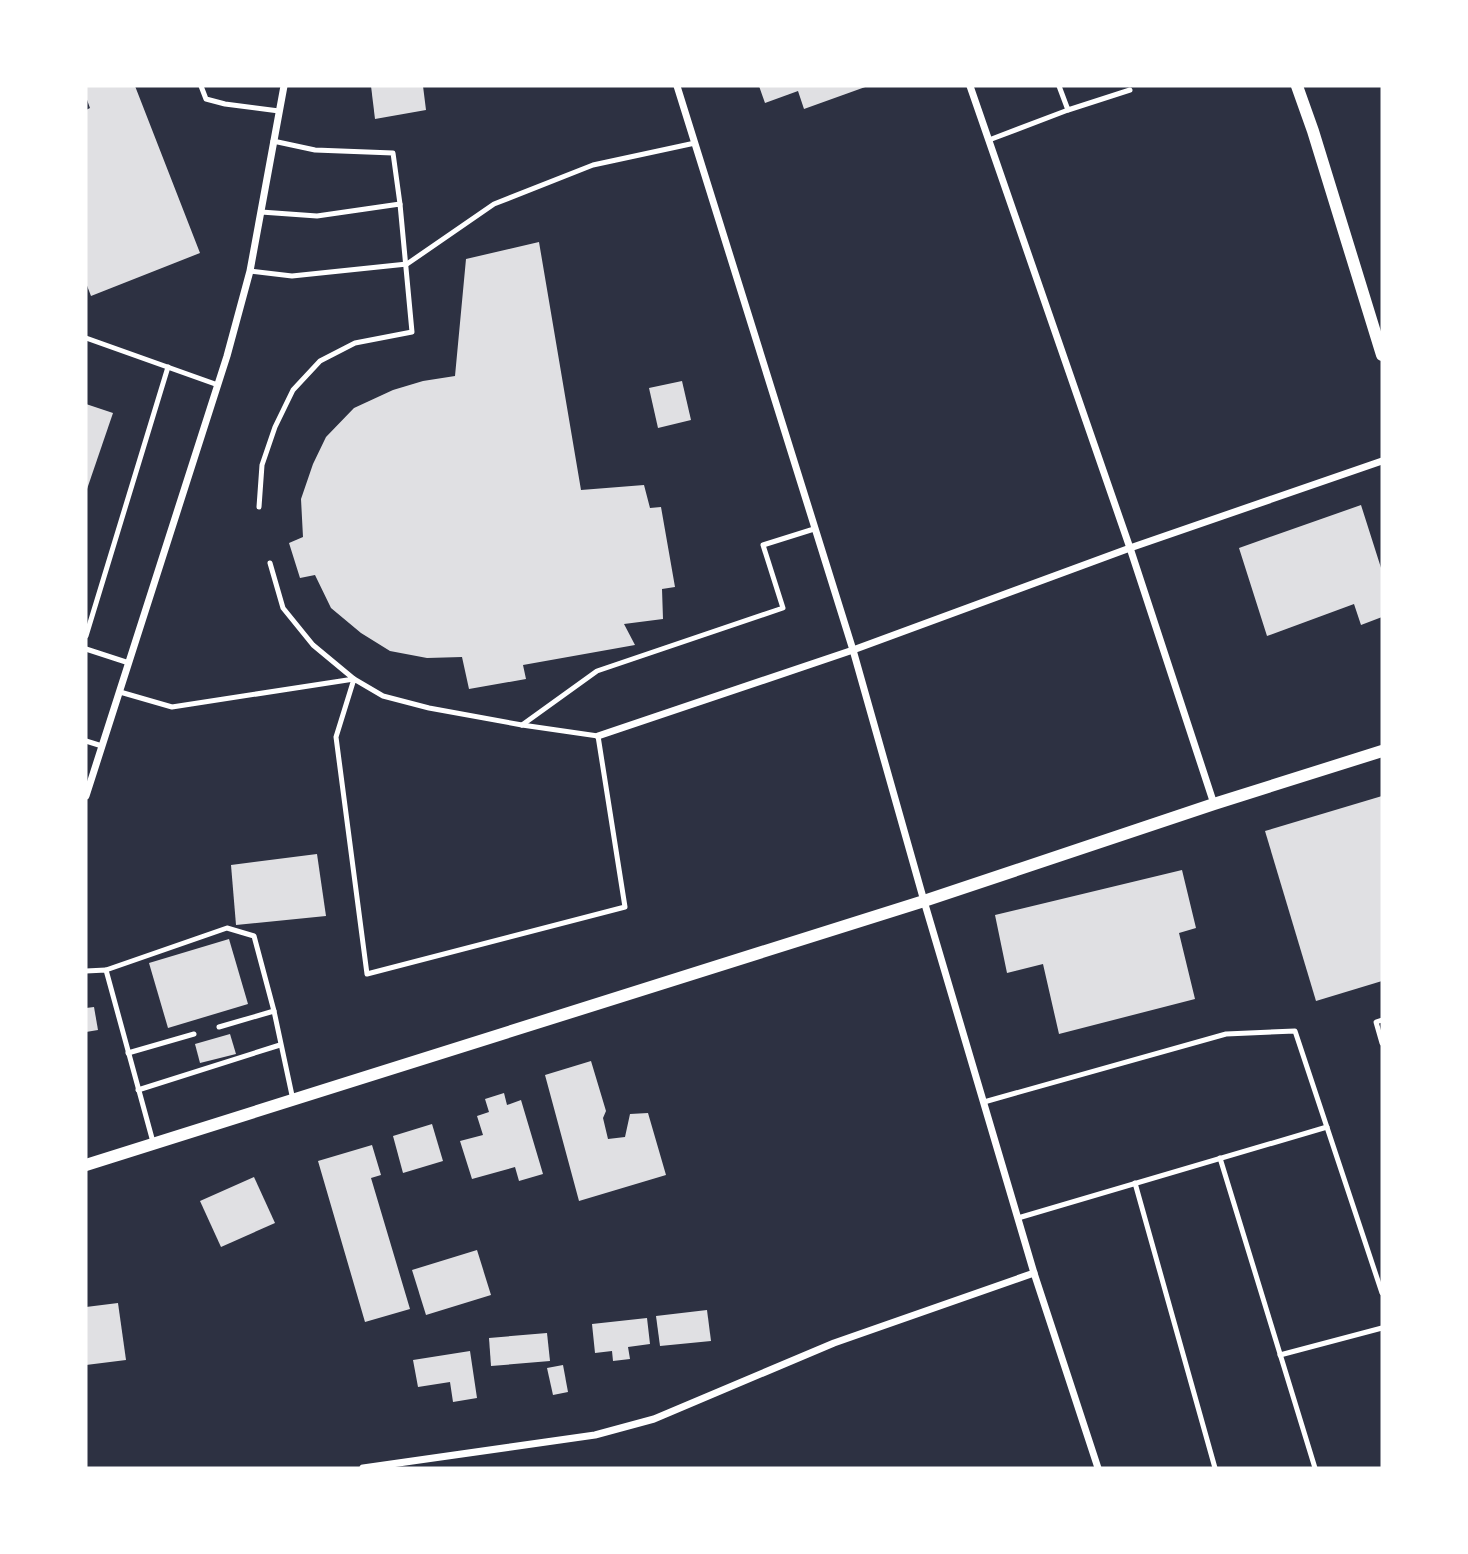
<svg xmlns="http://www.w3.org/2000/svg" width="1468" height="1554" font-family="Barlow,sans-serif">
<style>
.building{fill:#e0e0e3}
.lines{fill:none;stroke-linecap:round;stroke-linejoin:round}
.service{stroke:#fff;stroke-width:5}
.minor{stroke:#fff;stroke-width:7}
.tertiary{stroke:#fff;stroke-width:12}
</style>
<rect width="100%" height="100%" fill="#2d3142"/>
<g class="building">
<path d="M 86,86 L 135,86 L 200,253 L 91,296 L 86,283 L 86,110 L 90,108 L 86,97 Z"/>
<path d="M 371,86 L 423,86 L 426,110 L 375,119 Z"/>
<path d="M 759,86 L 868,86 L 804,109 L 798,91 L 765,103 Z"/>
<path d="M 539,242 L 581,490 L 644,485 L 650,508 L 661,507 L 675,587 L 662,589 L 663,619 L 624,624 L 635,645 L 523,665 L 526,679 L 469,689 L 462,657 L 427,658 L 390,651 L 361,633 L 331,608 L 315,575 L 300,578 L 289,543 L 303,537 L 301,499 L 313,464 L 326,437 L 354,408 L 393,390 L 423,381 L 455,376 L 466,259 Z"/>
<path d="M 682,381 L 691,420 L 658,428 L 649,388 Z"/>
<path d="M 86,404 L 113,413 L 86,492 Z"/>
<path d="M 1361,505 L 1382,571 L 1382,617 L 1361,625 L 1354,604 L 1267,636 L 1239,548 Z"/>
<path d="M 1382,796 L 1382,981 L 1316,1001 L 1265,831 Z"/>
<path d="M 317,854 L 326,916 L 236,925 L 231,865 Z"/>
<path d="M 1182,870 L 1196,928 L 1179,933 L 1195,999 L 1059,1034 L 1043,964 L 1007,973 L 995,915 Z"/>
<path d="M 229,939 L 248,1004 L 168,1028 L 149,963 Z"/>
<path d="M 94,1007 L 98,1030 L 86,1032 L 86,1008 Z"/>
<path d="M 230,1034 L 236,1054 L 200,1063 L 195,1044 Z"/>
<path d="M 591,1061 L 606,1111 L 603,1118 L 608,1139 L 625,1137 L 630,1114 L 648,1113 L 666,1175 L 579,1201 L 545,1075 Z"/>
<path d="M 504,1093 L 507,1105 L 521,1100 L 543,1174 L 519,1181 L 515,1167 L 472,1179 L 460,1141 L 483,1135 L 477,1116 L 489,1112 L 485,1099 Z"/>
<path d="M 432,1124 L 443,1161 L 403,1173 L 393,1136 Z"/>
<path d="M 372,1145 L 381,1175 L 371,1178 L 410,1309 L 365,1322 L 318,1161 Z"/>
<path d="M 254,1177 L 275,1223 L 221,1247 L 200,1201 Z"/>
<path d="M 477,1250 L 491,1295 L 426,1315 L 412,1270 Z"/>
<path d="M 118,1303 L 126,1360 L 86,1365 L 86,1307 Z"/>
<path d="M 707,1310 L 711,1341 L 660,1346 L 656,1316 Z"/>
<path d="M 647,1318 L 650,1344 L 628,1347 L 630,1359 L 613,1361 L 612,1351 L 595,1353 L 592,1324 Z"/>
<path d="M 547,1333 L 550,1361 L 491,1366 L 489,1338 Z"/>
<path d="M 470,1351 L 477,1398 L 453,1402 L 450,1382 L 418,1387 L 413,1360 Z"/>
<path d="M 563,1365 L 568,1392 L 553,1395 L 547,1368 Z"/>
</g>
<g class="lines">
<g class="service">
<path d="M 201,86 L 206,99 L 225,104 L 279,111"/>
<path d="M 1059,86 L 1068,110 L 1130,90"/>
<path d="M 989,140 L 1068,110"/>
<path d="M 273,141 L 315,150 L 393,153 L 400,204"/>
<path d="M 250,271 L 292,276 L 407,264 L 494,204 L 593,165 L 695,143"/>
<path d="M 86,338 L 218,385"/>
<path d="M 259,507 L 262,465 L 275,427 L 293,390 L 320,361 L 355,343 L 412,332 L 400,204 L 317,216 L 261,212"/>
<path d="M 86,636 L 168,367"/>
<path d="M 86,649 L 129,663"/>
<path d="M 354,679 L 383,696 L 429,708 L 522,725 L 598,736 L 625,907 L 367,974 L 336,737 Z"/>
<path d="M 120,692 L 172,707 L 354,679 L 313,645 L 283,608 L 270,563"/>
<path d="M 522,725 L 597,671 L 783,608 L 763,545 L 814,529"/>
<path d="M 86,741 L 102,746"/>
<path d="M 106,970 L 227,928 L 254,936 L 274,1011 L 293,1100"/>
<path d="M 86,971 L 106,970 L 153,1142"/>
<path d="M 1382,1020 L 1376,1022 L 1382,1043"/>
<path d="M 219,1027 L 274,1011"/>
<path d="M 128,1053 L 194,1034"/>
<path d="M 138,1090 L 280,1045"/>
<path d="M 984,1102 L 1226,1034 L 1295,1031 L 1382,1293"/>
<path d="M 1220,1158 L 1315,1468"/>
<path d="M 1135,1183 L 1215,1468"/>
<path d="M 1018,1218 L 1327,1127"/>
<path d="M 1280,1355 L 1382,1328"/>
</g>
<g class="minor">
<path d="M 677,86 L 853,650 L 924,901 L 1034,1273 L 1098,1468"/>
<path d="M 970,86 L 1130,548 L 1214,804"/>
<path d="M 598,736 L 853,650 L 1130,548 L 1382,461"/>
<path d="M 86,796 L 227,356 L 250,271 L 284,86"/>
<path d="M 363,1468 L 595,1435 L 654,1419 L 834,1343 L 1034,1273"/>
</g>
<g class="tertiary">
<path d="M 1297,86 L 1313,131 L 1382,355"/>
<path d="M 86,1165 L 924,901 L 1214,804 L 1382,751"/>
</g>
</g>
<rect width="1468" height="1554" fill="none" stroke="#ffffff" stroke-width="175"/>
</svg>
